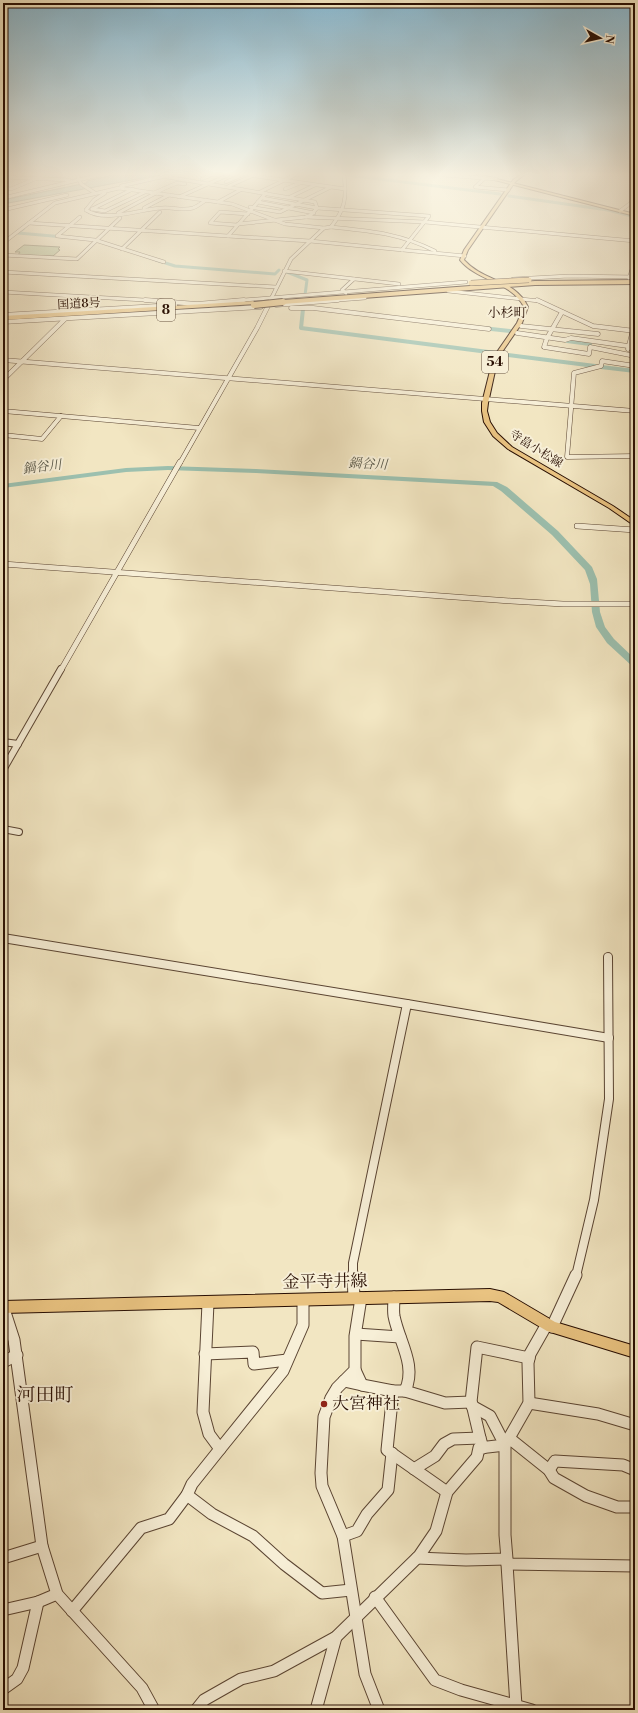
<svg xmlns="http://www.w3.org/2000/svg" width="638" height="1713" font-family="'Libre Bodoni','Noto Serif JP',serif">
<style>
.green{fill:#b5c698;stroke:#6e6a4d}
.water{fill:#9cc0af;stroke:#6e796a}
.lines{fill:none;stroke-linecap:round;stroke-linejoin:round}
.canal-far1{stroke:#9cc0af;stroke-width:3}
.canal{stroke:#9cc0af;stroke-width:4}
.river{fill:#9cc0af;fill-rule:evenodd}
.minor-far5-casing{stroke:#5a4432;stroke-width:4}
.minor-far4-casing{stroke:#5a4432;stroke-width:5}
.minor-far3-casing{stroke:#5a4432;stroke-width:6}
.minor-far2-casing{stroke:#5a4432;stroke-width:8}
.minor-far1-casing{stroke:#5a4432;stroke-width:10}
.minor-casing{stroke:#5a4432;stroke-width:13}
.major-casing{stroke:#280e02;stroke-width:2}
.highway-casing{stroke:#280e02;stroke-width:2}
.minor-far5{stroke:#f7efd7;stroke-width:3}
.minor-far4{stroke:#f7efd7;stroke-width:4}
.minor-far3{stroke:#f7efd7;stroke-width:5}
.minor-far2{stroke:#f7efd7;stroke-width:6}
.minor-far1{stroke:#f7efd7;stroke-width:8}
.minor{stroke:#f7efd7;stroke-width:11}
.major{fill:#e9c381;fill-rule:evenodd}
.highway{fill:#e9c381;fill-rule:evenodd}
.highway-bridge-far1-casing{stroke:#280e02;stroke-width:6;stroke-linecap:butt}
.highway-bridge-casing{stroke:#280e02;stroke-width:8;stroke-linecap:butt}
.highway-bridge-far1{stroke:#e9c381;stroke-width:5}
.highway-bridge{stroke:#e9c381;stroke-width:6}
.poi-dot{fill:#8f2418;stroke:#f7efd7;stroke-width:1.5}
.labels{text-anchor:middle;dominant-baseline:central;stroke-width:4;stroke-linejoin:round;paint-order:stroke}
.far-street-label{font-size:12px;fill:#280e02;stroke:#f7efd7}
.shield{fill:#f7efd7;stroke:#665242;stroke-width:1}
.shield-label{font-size:13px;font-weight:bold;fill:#280e02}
.far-quarter-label{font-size:13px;fill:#280e02;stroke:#f7efd7}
.far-water-label{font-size:13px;font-style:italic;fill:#565547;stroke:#f7efd7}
.near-street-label{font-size:17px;fill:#280e02;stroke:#f7efd7}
.near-poi-label{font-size:17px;fill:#280e02;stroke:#f7efd7;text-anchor:start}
.near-quarter-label{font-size:19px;fill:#280e02;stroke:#f7efd7}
</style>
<rect width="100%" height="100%" fill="#f2e6c2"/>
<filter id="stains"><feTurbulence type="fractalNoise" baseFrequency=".005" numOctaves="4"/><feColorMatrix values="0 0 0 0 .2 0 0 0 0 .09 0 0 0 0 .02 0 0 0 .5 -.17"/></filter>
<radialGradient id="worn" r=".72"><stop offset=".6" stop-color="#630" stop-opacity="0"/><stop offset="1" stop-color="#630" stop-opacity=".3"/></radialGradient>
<path class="green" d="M 24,245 L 60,247 L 58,249 L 60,250 L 53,256 L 18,255 L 20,252 L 15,252 Z"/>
<path class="water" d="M 113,175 L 159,175 L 3,204 L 3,200 L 87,183 L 87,181 Z"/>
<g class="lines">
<g class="canal-far1">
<path d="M 347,175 L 500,194"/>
<path d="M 509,196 L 608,210 L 635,217"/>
<path d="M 24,228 L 18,233 L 64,237"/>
<path d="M 156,260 L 175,266 L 275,274 L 279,270"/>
<path d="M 287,272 L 307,280 L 305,295"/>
</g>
<g class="canal">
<path d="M 303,309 L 301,328 L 496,353"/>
<path d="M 482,328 L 510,331"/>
<path d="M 567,341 L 590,344"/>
<path d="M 508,355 L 595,366"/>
<path d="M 601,367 L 635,371"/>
</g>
<path class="river" d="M 168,466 L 256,469 L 497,482 L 507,487 L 558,531 L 592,567 L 597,579 L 600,612 L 605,627 L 614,639 L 635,659 L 635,667 L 632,666 L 607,643 L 596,627 L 592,612 L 590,584 L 585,570 L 552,535 L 501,491 L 493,486 L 256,473 L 168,470 L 126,472 L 3,488 L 3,484 L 126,468 Z"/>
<g class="minor-far5-casing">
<g id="minor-far5">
<path d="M 77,175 L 81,184 L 95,193"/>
<path d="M 249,175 L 345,189"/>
<path d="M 444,175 L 496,179"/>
<path d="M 3,177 L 69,180"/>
<path d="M 167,177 L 315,202 L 317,208"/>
<path d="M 202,179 L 211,175"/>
<path d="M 484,179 L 475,187 L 508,190"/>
<path d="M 226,182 L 242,175"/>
<path d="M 121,186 L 170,175"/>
<path d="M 229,186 L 254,175"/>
<path d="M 3,188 L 11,189 L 44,175"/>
<path d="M 285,189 L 300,183"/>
<path d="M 260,192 L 295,175"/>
<path d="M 154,193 L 177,183 L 185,184"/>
<path d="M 266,193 L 228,236 L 310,241 L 465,256"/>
<path d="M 179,197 L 228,175"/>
<path d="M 290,197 L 315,185"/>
<path d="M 3,198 L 99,175"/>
<path d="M 262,198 L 317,208 L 429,216 L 402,250"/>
<path d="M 218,202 L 242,189"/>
<path d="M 258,202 L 314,213"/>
<path d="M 250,207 L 280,212 L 331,187"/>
<path d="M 144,208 L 169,195"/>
<path d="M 92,209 L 105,211 L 145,192"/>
<path d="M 92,209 L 133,189"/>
<path d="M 3,210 L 67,195"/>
<path d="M 86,210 C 105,223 140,209 162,208 C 172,207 183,211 193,208 C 198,206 202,203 206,200"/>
<path d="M 86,210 L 94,200 L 105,193"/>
<path d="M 620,211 L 635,200"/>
<path d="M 118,213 L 156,193"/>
<path d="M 80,217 L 57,236 L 95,240 L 164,262"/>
<path d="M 306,217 L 425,222 L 635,241"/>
<path d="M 29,223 L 228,236"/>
<path d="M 238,224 L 306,217 L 311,215 L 317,208"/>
<path d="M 237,225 L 210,223 L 220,212 L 248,214"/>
<path d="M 331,227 C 370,231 399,233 435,251"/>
<path d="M 3,243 L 55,203 L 119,188 L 232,204 L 285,224 L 324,228"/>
<path d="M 122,249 L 160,212"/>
<path d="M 3,255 L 77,259 L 120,218"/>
<path d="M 284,271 L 399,284"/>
<path d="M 3,272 L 276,287"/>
<path d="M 629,278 L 635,261"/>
<path d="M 513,279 L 569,276 L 635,277"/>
<path d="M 448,291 L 539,301"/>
<path d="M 3,292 L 162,301"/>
<path d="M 346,293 L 342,290 L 354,279"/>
<path d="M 232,301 L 466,282"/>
<path d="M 270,301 L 291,259 L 324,228 L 331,227 C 345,209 347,198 344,175"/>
<path d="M 325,301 L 365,298"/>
</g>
</g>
<g class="minor-far4-casing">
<g id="minor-far4">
<path d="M 145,300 L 197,304 L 244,300"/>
<path d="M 537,300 L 593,326 L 635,331"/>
<path d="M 276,305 L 338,300"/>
<path d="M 291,308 L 313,308 L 489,329"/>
<path d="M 562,312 L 547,338 L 544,347 L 589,354 L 590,347 L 635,356"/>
<path d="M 3,315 L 175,305"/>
<path d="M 3,322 L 261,307"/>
<path d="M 521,326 L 598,334"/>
<path d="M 517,333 L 565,340 L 571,338 L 635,347"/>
<path d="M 628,349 L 633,330"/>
<path d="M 3,360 L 635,411"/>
<path d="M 635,366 L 602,361 L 601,366 L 574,373 L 567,457 L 635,456"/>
<path d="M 3,380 L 65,319"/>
<path d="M 3,411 L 199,428"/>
<path d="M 3,435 L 42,439 L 61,416"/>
<path d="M 180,463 L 257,328 L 271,300"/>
</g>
</g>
<g class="minor-far3-casing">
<g id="minor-far3">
<path d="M 577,526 L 635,530"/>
<path d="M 3,564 L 511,601 L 563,604 L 635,604"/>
<path d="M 61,670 L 180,462"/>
</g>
</g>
<g class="minor-far2-casing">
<g id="minor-far2">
<path d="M 3,742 L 18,744"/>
<path d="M 3,770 L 61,669"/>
<path d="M 3,829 L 19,832"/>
</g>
</g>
<g class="minor-far1-casing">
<g id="minor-far1">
<path d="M 3,938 L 407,1004"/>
<path d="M 353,1276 L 353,1263 L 407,1004 L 609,1038"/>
<path d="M 576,1276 L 594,1200 L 609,1099 L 608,957"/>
</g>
</g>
<g class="minor-casing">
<g id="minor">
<path d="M 353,1275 L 354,1298"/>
<path d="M 394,1297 C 394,1303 393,1310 394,1316 C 399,1342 417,1365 405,1391"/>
<path d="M 361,1298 L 355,1336 L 355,1370 L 337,1388 L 331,1398 L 324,1417 L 321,1473 L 322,1486 L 343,1536 L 365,1674 L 379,1710"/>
<path d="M 3,1306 L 14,1340 L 42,1546 L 57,1594 L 142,1688 L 154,1710"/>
<path d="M 552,1327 L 576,1275"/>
<path d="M 356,1334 L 400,1337"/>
<path d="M 205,1354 L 253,1352 L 254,1364 L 287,1360"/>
<path d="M 3,1362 L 17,1355"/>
<path d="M 344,1381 L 362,1385 L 355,1370"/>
<path d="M 362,1385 L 393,1391 L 405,1391 L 445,1403 L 471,1402 L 477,1347 L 529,1358"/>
<path d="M 393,1391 L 387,1450 L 447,1492"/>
<path d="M 529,1403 L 598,1414 L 635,1425"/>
<path d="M 472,1404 L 480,1438"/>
<path d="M 509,1438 L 549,1470 L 554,1478 L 586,1496 L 617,1507 L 635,1507"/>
<path d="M 220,1449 L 283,1371 L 303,1325 L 303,1300"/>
<path d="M 414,1469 L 435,1456 L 444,1444 L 453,1439 L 480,1438 L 483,1448"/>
<path d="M 549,1470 L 555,1461 L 623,1465 L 635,1470"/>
<path d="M 187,1495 L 212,1514 L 253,1536 L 284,1564 L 322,1593 L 351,1590"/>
<path d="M 343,1536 L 357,1531 L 367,1514 L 388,1490 L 392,1453"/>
<path d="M 3,1558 L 42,1546"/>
<path d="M 417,1558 L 466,1560 L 507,1559 L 505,1535 L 505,1445 L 490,1416 L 472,1406"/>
<path d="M 507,1560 L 507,1564 L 635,1566"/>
<path d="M 507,1564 L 516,1706"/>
<path d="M 375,1597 L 435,1680 L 461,1690 L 532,1710"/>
<path d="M 3,1610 L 38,1602 L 57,1594"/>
<path d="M 72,1611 L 141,1528 L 169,1519 L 187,1495 L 192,1484 L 220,1449 L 209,1434 L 203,1412 L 208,1303"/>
<path d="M 3,1689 L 17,1679 L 23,1668 L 38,1602"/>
<path d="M 196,1710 L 204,1700 L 241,1679 L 274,1671 L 336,1637 L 419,1556 L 436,1531 L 447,1492 L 477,1457 L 479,1448 L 505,1445 L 529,1403 L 528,1363 L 530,1354 L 547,1324"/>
<path d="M 316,1710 L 336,1637"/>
</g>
</g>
<g class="major-casing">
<g id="major">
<path d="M 520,175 L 524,175 L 515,182 L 468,250 L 464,260 C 484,282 515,279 528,307 L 522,323 L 502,352 L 495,371 L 488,403 L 487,411 L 490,422 L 497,433 L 512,447 L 613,506 L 635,521 L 635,526 L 609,508 L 508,449 L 493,436 L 484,422 L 482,411 L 482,403 L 490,371 L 497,352 L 517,323 L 524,307 C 511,281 478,282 460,260 L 464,250 L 513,180 Z"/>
<path d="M 490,1289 L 504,1292 L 555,1322 L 635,1346 L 635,1358 L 547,1331 L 498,1302 L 490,1301 L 3,1313 L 3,1301 Z"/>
</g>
</g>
<g class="highway-casing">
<g id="highway">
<path d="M 475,175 L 481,175 L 635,214 L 635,216 Z"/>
<path d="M 635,280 L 635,284 L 535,285 L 283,304 L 280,302 L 283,300 L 535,281 Z"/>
<path d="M 255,301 L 258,303 L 257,304 L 3,320 L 3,316 Z"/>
</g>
</g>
<use href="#minor-far5" class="minor-far5"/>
<use href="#minor-far4" class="minor-far4"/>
<use href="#minor-far3" class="minor-far3"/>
<use href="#minor-far2" class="minor-far2"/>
<use href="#minor-far1" class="minor-far1"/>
<use href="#minor" class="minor"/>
<use href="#major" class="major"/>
<use href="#highway" class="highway"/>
<g class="highway-bridge-far1-casing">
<path id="highway-bridge-far1" d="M 471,283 L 529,280"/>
</g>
<g class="highway-bridge-casing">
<path id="highway-bridge" d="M 254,305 L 283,302"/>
</g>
<use href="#highway-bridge-far1" class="highway-bridge-far1"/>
<use href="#highway-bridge" class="highway-bridge"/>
</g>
<linearGradient id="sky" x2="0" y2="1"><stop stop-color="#89b9d1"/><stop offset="0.42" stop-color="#f9f4e4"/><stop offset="1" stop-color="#f9f4e4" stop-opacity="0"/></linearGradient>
<rect width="638" height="415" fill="url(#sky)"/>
<circle class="poi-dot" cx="324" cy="1404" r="4"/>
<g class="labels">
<g class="far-street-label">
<text transform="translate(79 304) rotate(-3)">国道8号</text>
<text transform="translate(536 449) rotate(32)">寺畠小松線</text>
</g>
<g class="shield">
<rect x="157" y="299" width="18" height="22" rx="3"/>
<rect x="482" y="351" width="26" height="22" rx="3"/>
</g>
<g class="shield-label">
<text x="166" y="310">8</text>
<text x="495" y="362">54</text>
</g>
<g class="far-quarter-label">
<text x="507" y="313">小杉町</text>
</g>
<g class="far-water-label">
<text transform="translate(368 464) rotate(3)">鍋谷川</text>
<text transform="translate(42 467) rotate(-7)">鍋谷川</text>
</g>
<g class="near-street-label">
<text transform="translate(325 1282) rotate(-1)">金平寺井線</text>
</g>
<g class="near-poi-label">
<text x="332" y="1404">大宮神社</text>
</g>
<g class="near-quarter-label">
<text x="45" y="1395">河田町</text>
</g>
</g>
<rect width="638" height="1713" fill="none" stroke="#f2e6c2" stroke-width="16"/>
<rect x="4" y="4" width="630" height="1705" fill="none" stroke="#280e02" stroke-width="2"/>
<rect x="8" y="8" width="622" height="1697" fill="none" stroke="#280e02"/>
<g transform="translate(600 38) rotate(98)" stroke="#f7efd7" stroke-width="3" paint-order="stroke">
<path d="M0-3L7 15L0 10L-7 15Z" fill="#280e02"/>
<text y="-6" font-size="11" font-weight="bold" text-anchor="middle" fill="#280e02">N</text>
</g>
<rect width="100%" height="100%" filter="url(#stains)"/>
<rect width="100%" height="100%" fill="url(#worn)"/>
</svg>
